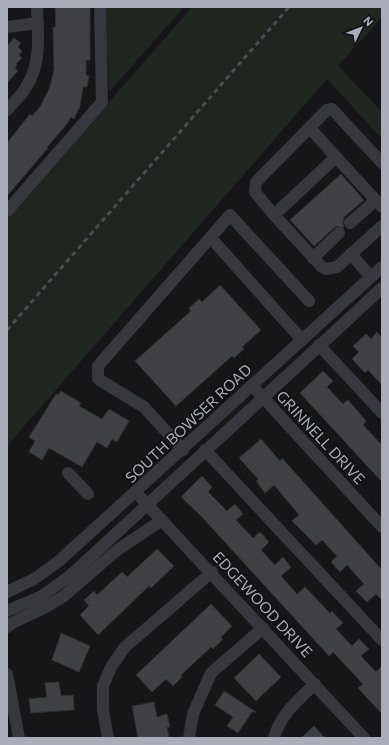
<svg xmlns="http://www.w3.org/2000/svg" width="389" height="745" font-family="Commissioner,sans-serif">
<style>
.green{fill:#1e261f}
.building{fill:#404145;stroke:#303034}
.lines{fill:none;stroke-linecap:round;stroke-linejoin:round}
.minor{stroke:#37383d;stroke-width:12}
.rail{stroke:#4a4c52;stroke-width:3;stroke-dasharray:5 4;stroke-linecap:butt}
.labels{text-anchor:middle;dominant-baseline:central;stroke-width:3.5;stroke-linejoin:round;paint-order:stroke}
.street-label{font-size:15px;fill:#a8adb8;stroke:#111113}
</style>
<rect width="100%" height="100%" fill="#161618"/>
<g class="green">
<path d="M 105,7 L 184,7 L 109,92 Z"/>
<path d="M 192,7 L 382,7 L 382,17 L 338,66 L 382,112 L 382,139 L 327,79 L 7,446 L 7,219 Z"/>
</g>
<g class="building">
<path d="M 55,7 L 90,7 L 90,60 L 86,60 L 86,75 L 89,76 L 87,87 L 83,87 L 80,106 L 74,119 L 71,117 L 67,124 L 47,147 L 48,148 L 7,196 L 7,143 L 30,114 L 32,116 L 40,107 L 50,87 L 54,69 L 53,27 L 56,27 Z"/>
<path d="M 14,38 L 21,43 L 18,47 L 22,51 L 19,55 L 22,58 L 16,64 L 17,65 L 15,68 L 18,71 L 7,83 L 7,46 Z"/>
<path d="M 341,174 L 364,200 L 344,217 L 343,224 L 344,228 L 338,226 L 334,228 L 314,246 L 290,220 Z"/>
<path d="M 220,285 L 261,330 L 242,347 L 244,349 L 234,358 L 232,356 L 176,406 L 135,361 L 191,311 L 189,308 L 199,299 L 202,302 Z"/>
<path d="M 377,332 L 382,338 L 382,385 L 368,370 L 365,373 L 352,359 L 359,352 L 353,346 L 366,334 L 371,339 Z"/>
<path d="M 323,371 L 333,381 L 327,387 L 343,404 L 348,400 L 366,421 L 363,425 L 382,445 L 382,482 L 300,393 Z"/>
<path d="M 61,391 L 81,403 L 79,406 L 102,419 L 109,409 L 129,421 L 117,442 L 112,439 L 107,448 L 97,442 L 82,467 L 49,448 L 42,460 L 29,452 L 35,441 L 29,437 L 56,394 L 58,395 Z"/>
<path d="M 261,439 L 280,461 L 282,458 L 382,570 L 382,600 L 376,594 L 367,602 L 356,591 L 364,584 L 347,565 L 340,572 L 331,562 L 337,556 L 322,540 L 316,545 L 292,521 L 299,515 L 274,485 L 265,493 L 256,481 L 258,479 L 239,458 Z"/>
<path d="M 202,476 L 212,487 L 208,492 L 227,511 L 235,504 L 243,514 L 236,520 L 253,538 L 260,532 L 269,542 L 261,550 L 275,565 L 283,557 L 291,567 L 281,576 L 297,594 L 305,587 L 330,613 L 332,611 L 343,623 L 336,629 L 352,646 L 359,639 L 369,649 L 361,656 L 376,672 L 382,666 L 382,714 L 358,688 L 363,684 L 333,652 L 329,656 L 201,516 L 181,497 Z"/>
<path d="M 157,549 L 174,566 L 151,588 L 149,586 L 98,635 L 80,615 L 89,606 L 84,600 L 94,591 L 97,595 L 122,572 L 127,577 Z"/>
<path d="M 211,604 L 232,626 L 221,637 L 223,639 L 213,649 L 211,647 L 181,675 L 182,677 L 173,686 L 166,679 L 152,692 L 136,675 Z"/>
<path d="M 61,633 L 90,646 L 79,672 L 52,660 Z"/>
<path d="M 259,654 L 281,677 L 256,701 L 234,678 Z"/>
<path d="M 59,682 L 61,696 L 73,695 L 74,710 L 31,713 L 29,699 L 47,697 L 45,683 Z"/>
<path d="M 224,691 L 256,712 L 252,712 L 238,733 L 227,726 L 233,717 L 215,705 Z"/>
<path d="M 154,702 L 157,717 L 167,714 L 170,727 L 167,727 L 169,738 L 138,738 L 132,706 Z"/>
<path d="M 314,726 L 325,738 L 301,738 Z"/>
</g>
<g class="lines">
<g class="minor">
<path d="M 7,27 L 38,23"/>
<path d="M 7,110 C 13,103 20,97 25,89 C 42,64 38,35 37,7"/>
<path d="M 310,128 L 336,157"/>
<path d="M 382,207 L 336,157 L 274,215 L 322,267 L 326,269 L 337,267 L 382,226"/>
<path d="M 7,211 L 102,102 L 100,7"/>
<path d="M 274,215 L 255,192 L 256,182 L 327,110 L 332,109 L 382,163"/>
<path d="M 350,223 L 376,200"/>
<path d="M 211,238 L 302,340"/>
<path d="M 351,254 L 371,277"/>
<path d="M 313,258 L 339,233"/>
<path d="M 319,345 L 382,413"/>
<path d="M 257,391 L 382,527"/>
<path d="M 183,450 L 144,407 L 98,379 L 98,366 L 230,215 L 309,301"/>
<path d="M 205,450 L 382,640"/>
<path d="M 68,473 L 88,494"/>
<path d="M 141,498 L 364,738"/>
<path d="M 7,592 L 34,579 L 59,561 L 382,267"/>
<path d="M 7,611 L 42,596 L 71,575 L 382,288"/>
<path d="M 7,627 L 12,623 L 46,607 L 64,596 L 116,551 L 162,520"/>
<path d="M 7,674 L 19,738"/>
<path d="M 108,738 L 103,710 L 103,686 L 111,667 L 125,647 L 212,572"/>
<path d="M 189,738 L 193,714 L 211,673 L 263,628"/>
<path d="M 274,738 C 280,715 298,700 315,684"/>
</g>
<path class="rail" d="M 7,330 L 289,7"/>
</g>
<g class="labels">
<g class="street-label">
<text transform="translate(188 423) rotate(-43)">SOUTH BOWSER ROAD</text>
<text transform="translate(321 437) rotate(47)">GRINNELL DRIVE</text>
<text transform="translate(263 604) rotate(47)">EDGEWOOD DRIVE</text>
</g>
</g>
<rect width="389" height="745" fill="none" stroke="#a8adb8" stroke-width="16"/>
<g transform="translate(361 28) rotate(47)" stroke="#111113" stroke-width="3" paint-order="stroke">
<path d="M0-3L7 15L0 10L-7 15Z" fill="#a8adb8"/>
<text y="-6" font-size="11" font-weight="bold" text-anchor="middle" fill="#a8adb8">N</text>
</g>
</svg>
